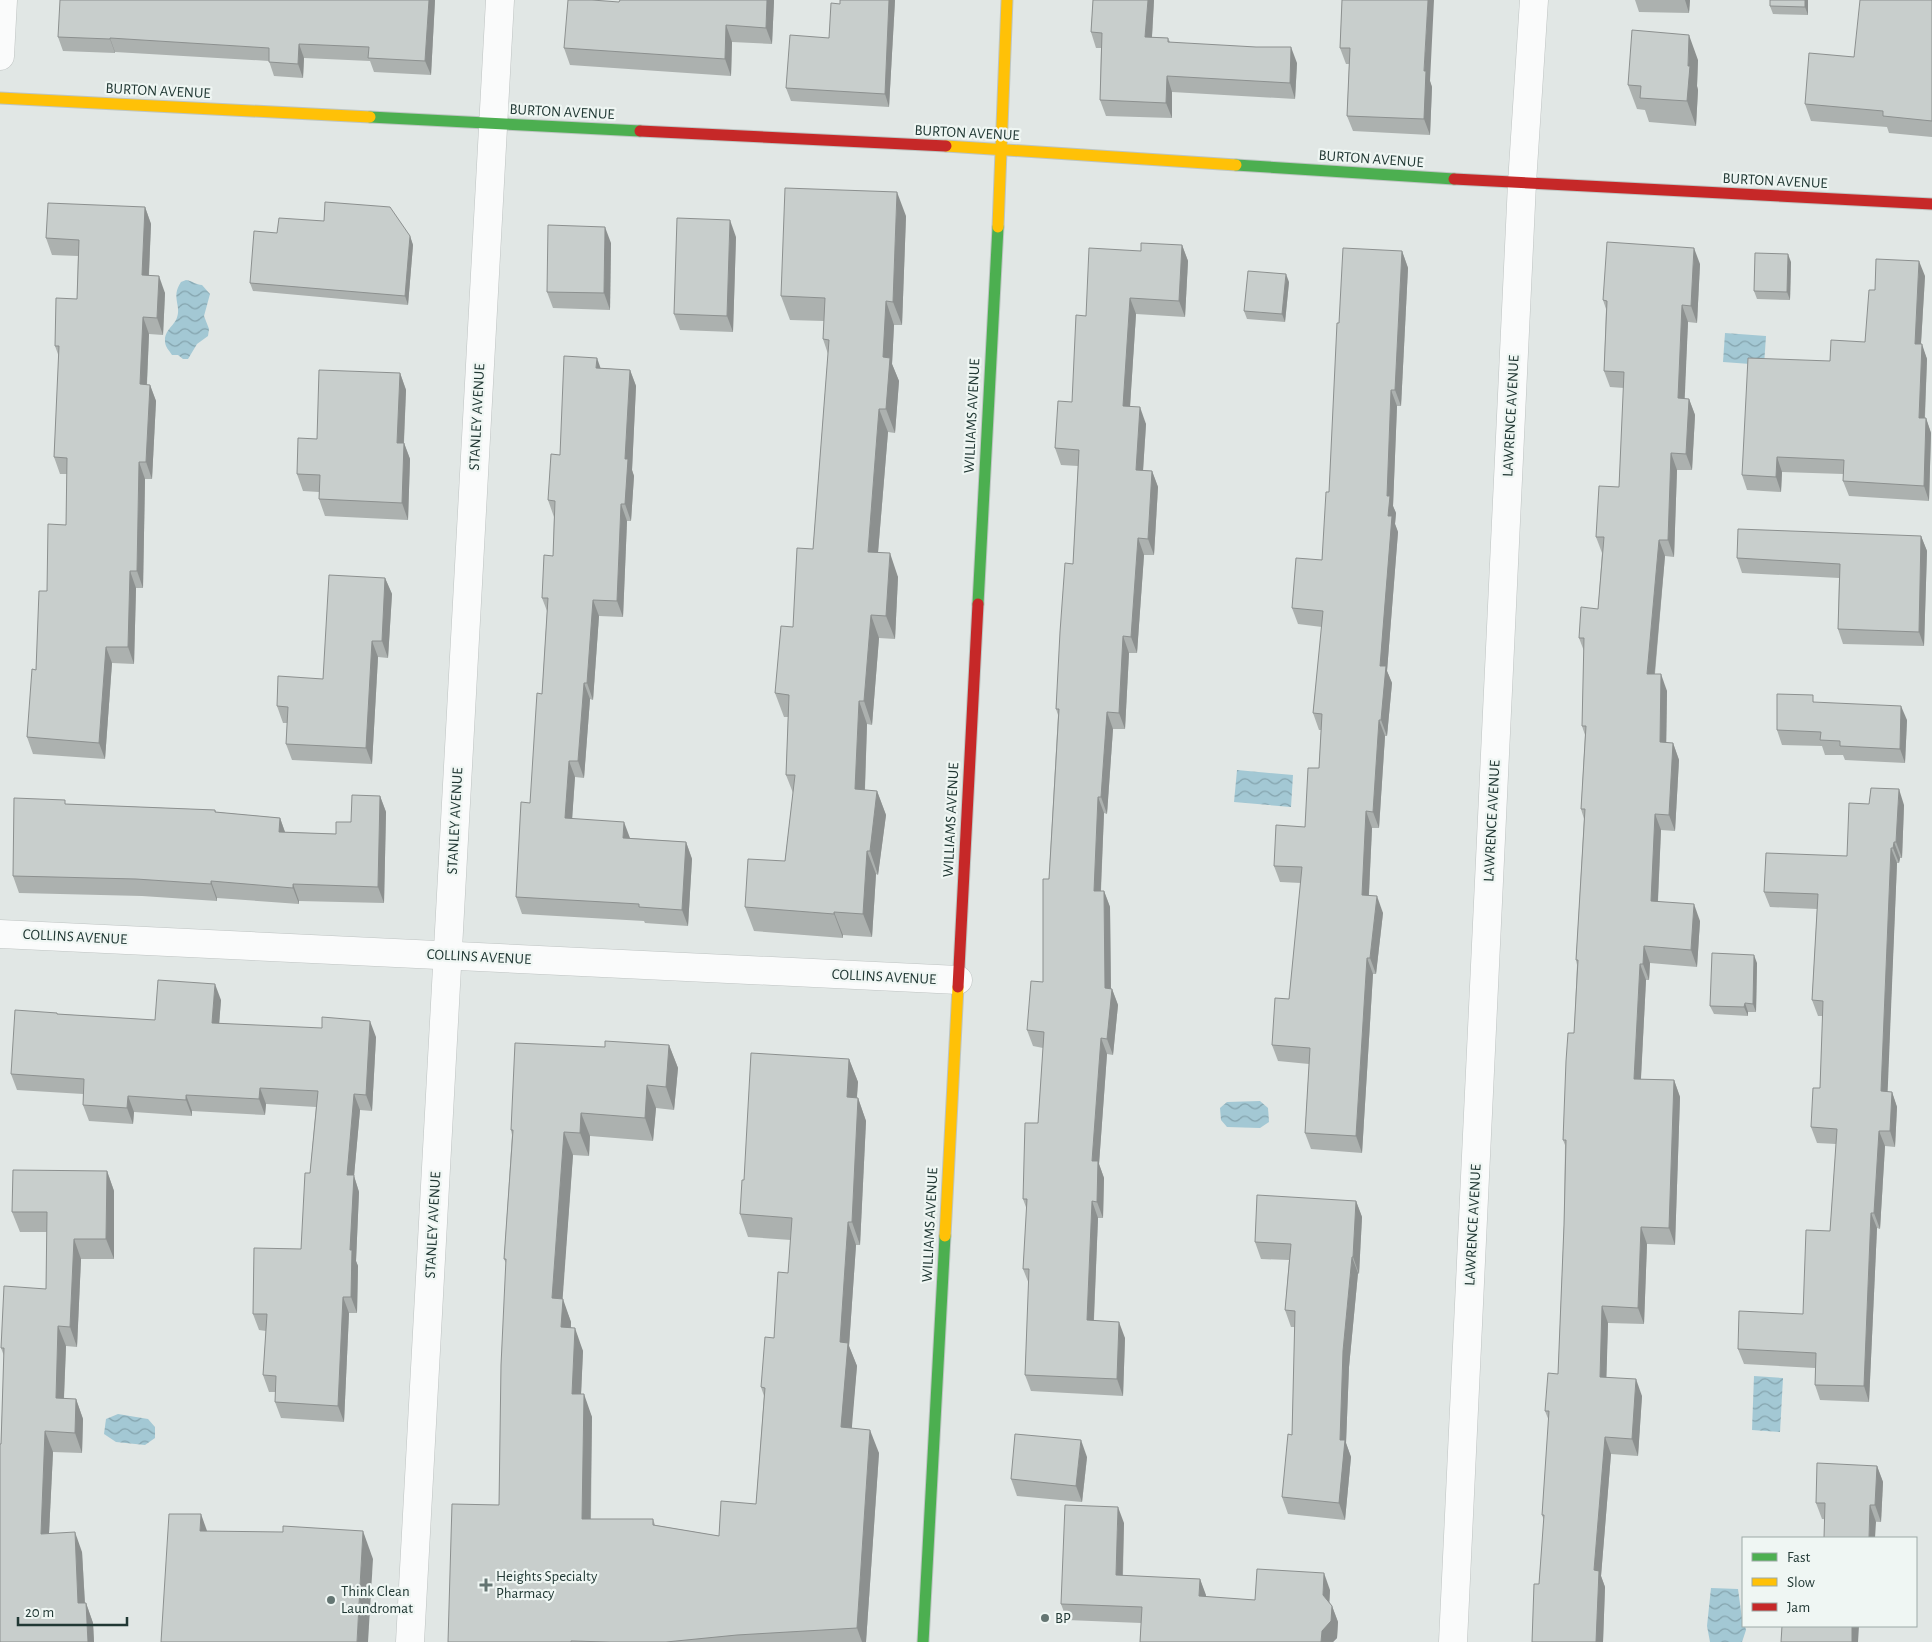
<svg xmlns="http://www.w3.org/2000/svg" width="1932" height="1642" font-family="'Alegreya Sans',sans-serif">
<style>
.water{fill:url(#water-waves)}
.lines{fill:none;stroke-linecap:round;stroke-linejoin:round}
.street-casing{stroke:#bec3c2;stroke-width:29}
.fast-casing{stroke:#bdc5c2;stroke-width:13}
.slow-casing{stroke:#bdc5c2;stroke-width:13}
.jam-casing{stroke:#bdc5c2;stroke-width:13}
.street{stroke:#fafbfb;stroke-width:28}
.fast{stroke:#4caf50;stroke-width:11}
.slow{stroke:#ffc107;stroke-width:11}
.jam{stroke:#c62828;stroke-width:11}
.wall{fill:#acb1af}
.shaded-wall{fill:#8c908f}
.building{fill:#c8cecc;stroke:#8c908f}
.poi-dot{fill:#647572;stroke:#eff6f3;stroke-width:2}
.labels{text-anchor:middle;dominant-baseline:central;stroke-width:4.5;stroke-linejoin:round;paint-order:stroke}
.street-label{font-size:15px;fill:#213834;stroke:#eff6f3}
.poi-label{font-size:15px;fill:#213834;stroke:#eff6f3;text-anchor:start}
</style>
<defs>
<pattern id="water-waves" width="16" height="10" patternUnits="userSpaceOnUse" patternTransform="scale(1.25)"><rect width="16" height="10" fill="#a3c8d4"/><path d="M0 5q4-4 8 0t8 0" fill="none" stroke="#84a3ad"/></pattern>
</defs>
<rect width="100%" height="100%" fill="#e1e7e5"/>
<g class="water">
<path d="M 186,280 C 193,281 196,285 202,285 L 210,294 L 204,316 L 209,329 L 208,336 L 197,344 L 188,359 L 183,359 L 178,355 L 172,355 C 169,350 165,347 165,341 C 164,332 172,327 176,320 C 183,306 170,298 181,282 Z"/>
<path d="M 1725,333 L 1766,336 L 1764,365 L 1723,362 Z"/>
<path d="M 1237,770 L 1293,775 L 1291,807 L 1234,802 Z"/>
<path d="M 1260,1101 L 1268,1108 L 1269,1122 L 1260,1128 L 1227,1127 L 1221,1120 L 1220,1108 L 1227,1102 Z"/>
<path d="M 1754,1376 L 1783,1378 L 1780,1432 L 1752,1430 Z"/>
<path d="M 118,1414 L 148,1419 L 155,1427 L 155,1438 L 145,1445 L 116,1442 L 104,1434 L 106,1419 Z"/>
<path d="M 1711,1588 L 1738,1589 L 1743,1626 L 1745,1626 L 1746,1630 L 1742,1642 L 1710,1642 L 1707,1626 Z"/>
</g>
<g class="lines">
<g class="street-casing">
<g id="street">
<path d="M 0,56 L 3,0"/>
<path d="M 0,934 L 958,980"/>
<path d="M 410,1642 L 500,0"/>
<path d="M 1453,1642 L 1522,183 L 1534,0"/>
</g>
</g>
<g class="fast-casing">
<g id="fast">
<path d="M 370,117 L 640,131"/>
<path d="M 1236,165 L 1454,179"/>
<path d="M 978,604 L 998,227"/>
<path d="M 923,1642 L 945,1236"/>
</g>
</g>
<g class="slow-casing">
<g id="slow">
<path d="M 0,98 L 370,117"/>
<path d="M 946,146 L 1236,165"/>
<path d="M 998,227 L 1007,0"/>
<path d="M 945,1236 L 958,987"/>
</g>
</g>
<g class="jam-casing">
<g id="jam">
<path d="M 640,131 L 946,146"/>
<path d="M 1454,179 L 1932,204"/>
<path d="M 958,987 L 978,604"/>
</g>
</g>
<use href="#street" class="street"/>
<use href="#fast" class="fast"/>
<use href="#slow" class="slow"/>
<use href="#jam" class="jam"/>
</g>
<g class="wall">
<path d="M 435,0 L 431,75 L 374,72 L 370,61 L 304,58 L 303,78 L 274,76 L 269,61 L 115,52 L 115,53 L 63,51 L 58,37 Z"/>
<path d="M 620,0 L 774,0 L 772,44 L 732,42 L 731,76 L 570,65 L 564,48 L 619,2 Z"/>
<path d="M 840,0 L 895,0 L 889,107 L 791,101 L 786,88 L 829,38 L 840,4 Z"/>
<path d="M 1093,0 L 1154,0 L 1152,37 L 1168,38 L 1170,42 L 1297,63 L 1295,99 L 1172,92 L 1172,118 L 1106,116 L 1100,100 L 1101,48 L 1096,48 L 1091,32 Z"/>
<path d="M 1342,0 L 1430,81 L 1432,87 L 1430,135 L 1353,131 L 1347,116 L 1349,64 L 1346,64 L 1340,48 Z"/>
<path d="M 1635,0 L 1690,0 L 1689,13 L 1639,12 Z"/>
<path d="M 1770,0 L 1808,0 L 1808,15 L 1773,14 L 1770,6 Z"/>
<path d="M 1932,0 L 1932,137 L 1889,133 L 1887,127 L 1811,121 L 1805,104 L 1854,57 Z"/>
<path d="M 1698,60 L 1697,86 L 1698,90 L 1696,126 L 1649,122 L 1645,110 L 1637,109 L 1628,85 Z"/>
<path d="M 145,207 L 151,224 L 149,276 L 165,293 L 163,335 L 149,334 L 147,385 L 150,385 L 156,401 L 152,479 L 145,479 L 143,588 L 136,588 L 134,664 L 112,663 L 105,759 L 33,754 L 27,737 L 47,591 L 66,525 L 67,474 L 60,474 L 54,457 L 59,357 L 55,346 L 77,299 L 78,256 L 52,255 L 46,238 Z"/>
<path d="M 906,216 L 902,325 L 894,325 L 892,364 L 899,381 L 895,433 L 888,432 L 878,553 L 898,577 L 895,639 L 879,638 L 872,725 L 867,724 L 865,790 L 877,791 L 886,815 L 878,875 L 876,874 L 872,937 L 843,935 L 843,938 L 754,931 L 745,907 L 785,861 L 793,793 L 786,775 L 788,717 L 784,717 L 775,693 L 793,627 L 813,549 L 828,354 L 823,339 L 824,321 L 790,320 L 781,296 Z"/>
<path d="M 324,221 L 410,236 L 413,245 L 408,305 L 253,291 L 250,283 L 277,233 Z"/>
<path d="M 736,237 L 733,332 L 680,330 L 674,314 Z"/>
<path d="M 611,243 L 610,310 L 553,308 L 547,292 Z"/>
<path d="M 1182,245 L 1188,261 L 1185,317 L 1136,314 L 1130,406 L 1146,424 L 1143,470 L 1152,471 L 1158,487 L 1154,555 L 1144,555 L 1137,653 L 1129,653 L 1125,729 L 1113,729 L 1107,814 L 1104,813 L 1101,891 L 1104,891 L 1110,907 L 1111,989 L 1112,989 L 1118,1005 L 1113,1055 L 1107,1054 L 1099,1164 L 1104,1178 L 1103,1218 L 1098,1218 L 1094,1320 L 1125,1338 L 1123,1396 L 1031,1391 L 1025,1375 L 1029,1284 L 1023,1269 L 1027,1210 L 1023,1199 L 1038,1123 L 1043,1048 L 1033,1046 L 1027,1030 L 1043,982 L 1058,715 L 1056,709 L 1073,564 L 1078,466 L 1061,465 L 1055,448 L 1072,402 L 1086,316 L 1141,251 Z"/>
<path d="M 1402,251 L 1408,268 L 1401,406 L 1397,406 L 1393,506 L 1396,513 L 1395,524 L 1398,532 L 1387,671 L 1392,683 L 1387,736 L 1385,736 L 1379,828 L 1372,828 L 1369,895 L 1383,913 L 1376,974 L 1373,974 L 1362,1153 L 1311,1149 L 1305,1133 L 1309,1064 L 1278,1061 L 1272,1045 L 1289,999 L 1301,883 L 1280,882 L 1274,866 L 1305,827 L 1319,768 L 1321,730 L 1319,730 L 1313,713 L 1322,627 L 1298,624 L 1292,608 L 1322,560 L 1329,492 L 1339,323 Z"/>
<path d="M 1791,262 L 1790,300 L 1757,299 L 1754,291 Z"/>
<path d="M 1700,264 L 1697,323 L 1688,322 L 1684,399 L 1689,399 L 1695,415 L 1692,470 L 1677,470 L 1674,557 L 1665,556 L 1655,674 L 1667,691 L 1666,743 L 1673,743 L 1679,760 L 1675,831 L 1661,830 L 1658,902 L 1700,921 L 1697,967 L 1650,963 L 1649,980 L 1646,980 L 1641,1079 L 1674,1080 L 1680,1097 L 1675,1245 L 1647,1244 L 1644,1324 L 1608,1323 L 1606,1377 L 1642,1396 L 1638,1456 L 1611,1454 L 1601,1576 L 1605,1587 L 1603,1642 L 1532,1642 L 1539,1584 L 1544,1520 L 1542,1515 L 1549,1421 L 1545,1411 L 1558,1374 L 1564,1225 L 1565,1145 L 1563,1140 L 1574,1033 L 1577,965 L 1576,960 L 1584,819 L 1581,809 L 1585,735 L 1582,726 L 1584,651 L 1579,638 L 1598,609 L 1602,553 L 1596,537 L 1619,487 L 1624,388 L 1610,387 L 1604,371 L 1606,309 L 1603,300 Z"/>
<path d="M 1925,276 L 1921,344 L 1927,359 L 1925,418 L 1926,418 L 1931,433 L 1929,501 L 1849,496 L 1843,481 L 1843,474 L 1782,472 L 1781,492 L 1747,490 L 1742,475 L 1865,342 L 1875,290 Z"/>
<path d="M 1289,282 L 1285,322 L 1247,319 L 1244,311 Z"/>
<path d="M 600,368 L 630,370 L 636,386 L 632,470 L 634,476 L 631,521 L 627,521 L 623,617 L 599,616 L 593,700 L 590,699 L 584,778 L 575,777 L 572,819 L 630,838 L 686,842 L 692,859 L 688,926 L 645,923 L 644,921 L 522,914 L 516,897 L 530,803 L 542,694 L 547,611 L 542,598 L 553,556 L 554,517 L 548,500 L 560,455 Z"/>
<path d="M 400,373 L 406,390 L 404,443 L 410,459 L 408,520 L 325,516 L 319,499 L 319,492 L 303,491 L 297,474 L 317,439 Z"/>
<path d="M 1921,536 L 1927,551 L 1924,646 L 1843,644 L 1838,629 L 1839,578 L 1742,573 L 1737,558 Z"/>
<path d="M 385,578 L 392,594 L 388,658 L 378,657 L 372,764 L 292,760 L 286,744 L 287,723 L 283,723 L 277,706 L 323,679 Z"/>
<path d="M 1816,703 L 1907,720 L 1905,763 L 1845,760 L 1843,755 L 1825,755 L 1822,746 L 1782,745 L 1777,730 Z"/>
<path d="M 380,796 L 386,812 L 384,903 L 299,901 L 299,904 L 217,898 L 217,901 L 142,896 L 19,893 L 13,876 L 66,804 L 215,810 L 216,812 L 280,818 L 285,832 L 336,834 L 351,822 Z"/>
<path d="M 1869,804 L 1904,805 L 1902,858 L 1900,858 L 1899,863 L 1897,863 L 1887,1092 L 1892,1092 L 1897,1107 L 1895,1147 L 1885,1146 L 1880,1229 L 1877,1228 L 1869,1402 L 1820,1400 L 1815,1385 L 1815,1368 L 1744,1364 L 1738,1349 L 1803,1314 L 1830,1231 L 1836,1144 L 1817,1143 L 1811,1127 L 1820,1088 L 1823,1016 L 1818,1016 L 1812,1000 L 1817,909 L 1770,907 L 1764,892 L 1847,856 Z"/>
<path d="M 1757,963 L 1756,1012 L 1748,1012 L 1748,1016 L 1714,1014 L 1710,1006 Z"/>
<path d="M 221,1000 L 219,1023 L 376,1037 L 372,1111 L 360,1110 L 354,1176 L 359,1192 L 356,1261 L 358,1266 L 357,1313 L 349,1313 L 344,1422 L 281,1418 L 275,1402 L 276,1392 L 269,1392 L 263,1375 L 266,1331 L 259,1330 L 253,1314 L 301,1249 L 310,1173 L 316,1107 L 266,1104 L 265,1115 L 192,1111 L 192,1116 L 134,1112 L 133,1124 L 89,1121 L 83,1105 L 83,1094 L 17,1090 L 11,1074 L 58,1014 L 155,1020 Z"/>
<path d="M 669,1045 L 678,1068 L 674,1110 L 656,1108 L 653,1141 L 590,1136 L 589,1156 L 573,1155 L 562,1299 L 571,1322 L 571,1328 L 583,1351 L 581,1394 L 592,1417 L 591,1519 L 653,1519 L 655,1525 L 719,1536 L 756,1504 L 764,1396 L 761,1387 L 774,1338 L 788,1273 L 791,1240 L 748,1237 L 740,1214 L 744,1180 L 849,1059 L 858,1082 L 857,1098 L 858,1098 L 866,1121 L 860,1245 L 856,1245 L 849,1346 L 857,1366 L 851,1428 L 879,1453 L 866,1642 L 448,1642 L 499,1505 L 506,1263 L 504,1259 L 512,1135 L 511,1130 L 605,1047 Z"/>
<path d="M 107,1171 L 114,1191 L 114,1259 L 81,1259 L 77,1347 L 66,1346 L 64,1399 L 76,1399 L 83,1419 L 82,1453 L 53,1452 L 49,1533 L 82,1552 L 85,1603 L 86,1603 L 93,1623 L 94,1642 L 0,1642 L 1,1444 L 4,1356 L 1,1348 L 46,1289 L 47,1232 L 20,1232 L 12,1212 Z"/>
<path d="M 1356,1201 L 1362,1217 L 1359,1274 L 1358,1273 L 1349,1367 L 1346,1443 L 1351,1457 L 1345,1520 L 1288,1514 L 1282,1497 L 1292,1435 L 1295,1327 L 1291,1327 L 1285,1310 L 1289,1260 L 1261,1259 L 1255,1242 Z"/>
<path d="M 1087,1457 L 1082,1502 L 1017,1496 L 1011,1479 Z"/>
<path d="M 1877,1466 L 1883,1482 L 1881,1522 L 1822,1519 L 1816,1503 Z"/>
<path d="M 1124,1523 L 1123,1576 L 1200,1579 L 1206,1597 L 1255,1600 L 1330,1590 L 1329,1602 L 1332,1606 L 1338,1622 L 1337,1638 L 1333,1642 L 1140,1642 L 1141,1623 L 1067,1620 L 1061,1604 Z"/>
</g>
<g class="shaded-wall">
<path d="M 429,0 L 435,0 L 431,75 L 425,61 Z"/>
<path d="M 767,0 L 774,0 L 774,1 L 772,44 L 766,28 Z"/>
<path d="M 889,0 L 895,0 L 889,107 L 885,94 Z"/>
<path d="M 1148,0 L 1154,0 L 1151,53 L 1145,37 Z"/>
<path d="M 1428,0 L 1434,0 L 1430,81 L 1432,87 L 1430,135 L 1424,119 L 1424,71 Z"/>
<path d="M 1685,0 L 1690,0 L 1689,13 Z"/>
<path d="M 1805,0 L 1808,0 L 1808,15 L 1805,7 Z"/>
<path d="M 726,25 L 732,42 L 731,76 L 725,59 Z"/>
<path d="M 1689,35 L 1698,60 L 1697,86 L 1698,90 L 1696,126 L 1687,101 Z"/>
<path d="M 110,38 L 115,52 L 115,53 L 110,39 Z"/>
<path d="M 299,44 L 304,58 L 303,78 L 298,64 Z"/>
<path d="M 1291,47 L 1297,63 L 1295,99 L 1290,83 Z"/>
<path d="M 1167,76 L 1172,92 L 1172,118 L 1166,103 Z"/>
<path d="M 897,192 L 906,216 L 902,325 L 893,302 Z"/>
<path d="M 145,207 L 151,224 L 148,292 L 142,275 Z"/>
<path d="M 730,220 L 736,237 L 733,332 L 727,316 Z"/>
<path d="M 605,227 L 611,243 L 610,310 L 604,293 Z"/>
<path d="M 410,236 L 413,245 L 408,305 L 405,296 Z"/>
<path d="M 1182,245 L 1188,261 L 1185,317 L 1179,301 Z"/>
<path d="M 1694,248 L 1700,264 L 1697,323 L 1691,306 Z"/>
<path d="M 1402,251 L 1408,268 L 1401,406 L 1395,390 Z"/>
<path d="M 1788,254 L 1791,262 L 1790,300 L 1787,292 Z"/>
<path d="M 1919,261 L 1925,276 L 1920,359 L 1915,344 Z"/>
<path d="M 1286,274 L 1289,282 L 1285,322 L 1282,314 Z"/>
<path d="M 159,276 L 165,293 L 163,335 L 157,318 Z"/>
<path d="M 1130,298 L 1136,314 L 1129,422 L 1123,406 Z"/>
<path d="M 886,301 L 894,325 L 892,364 L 899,381 L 895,433 L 886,409 L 883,357 Z"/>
<path d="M 1682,305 L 1688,322 L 1684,415 L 1678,398 Z"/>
<path d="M 143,317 L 149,334 L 146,401 L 140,384 Z"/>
<path d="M 1922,344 L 1927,359 L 1924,433 L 1919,418 Z"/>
<path d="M 597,358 L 603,375 L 596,368 Z"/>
<path d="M 630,370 L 636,386 L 632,470 L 634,476 L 631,521 L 625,504 L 625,459 Z"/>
<path d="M 400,373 L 406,390 L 403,459 L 397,443 Z"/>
<path d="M 150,385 L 156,401 L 152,479 L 146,462 Z"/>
<path d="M 1391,390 L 1397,406 L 1393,506 L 1396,513 L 1395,524 L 1398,532 L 1387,671 L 1392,683 L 1387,736 L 1381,720 L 1380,666 L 1388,516 L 1387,496 Z"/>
<path d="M 1689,399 L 1695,415 L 1692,470 L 1686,454 Z"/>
<path d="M 1140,407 L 1146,424 L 1142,486 L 1136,470 Z"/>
<path d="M 879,409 L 888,432 L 876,576 L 868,552 Z"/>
<path d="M 1926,418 L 1931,433 L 1929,501 L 1924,486 Z"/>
<path d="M 404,443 L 410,459 L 408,520 L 402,503 Z"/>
<path d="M 1671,453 L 1677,470 L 1674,557 L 1668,540 Z"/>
<path d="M 1777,457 L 1782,472 L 1781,492 L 1776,477 Z"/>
<path d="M 139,462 L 145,479 L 143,588 L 137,571 Z"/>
<path d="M 1152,471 L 1158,487 L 1154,555 L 1148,539 Z"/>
<path d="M 621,504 L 627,521 L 623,617 L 617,601 Z"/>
<path d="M 1921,536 L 1927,551 L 1924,646 L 1919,632 Z"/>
<path d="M 1138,538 L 1144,555 L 1137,653 L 1131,637 Z"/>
<path d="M 1659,540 L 1665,556 L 1653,691 L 1647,674 Z"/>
<path d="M 890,553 L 898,577 L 895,639 L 886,616 Z"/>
<path d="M 130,571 L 136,588 L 134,664 L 128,647 Z"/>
<path d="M 385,578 L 392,594 L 388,658 L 382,641 Z"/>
<path d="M 593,600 L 599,616 L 593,700 L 587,683 Z"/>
<path d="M 871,615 L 879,638 L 872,725 L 864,701 Z"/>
<path d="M 1123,636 L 1129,653 L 1125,729 L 1119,713 Z"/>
<path d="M 372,641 L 378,657 L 372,764 L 366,748 Z"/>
<path d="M 106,647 L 112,663 L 105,759 L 99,743 Z"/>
<path d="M 1661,674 L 1667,691 L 1666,759 L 1660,742 Z"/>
<path d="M 584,683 L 590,699 L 584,778 L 578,761 Z"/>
<path d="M 859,701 L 867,724 L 864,812 L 855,789 Z"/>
<path d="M 1901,706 L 1907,720 L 1905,763 L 1900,749 Z"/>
<path d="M 1107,712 L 1113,729 L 1107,814 L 1101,797 Z"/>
<path d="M 1379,720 L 1385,736 L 1379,828 L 1373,812 Z"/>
<path d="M 1673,743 L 1679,760 L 1675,831 L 1669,815 Z"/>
<path d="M 569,761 L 575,777 L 571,835 L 565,818 Z"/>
<path d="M 1899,789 L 1904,805 L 1902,858 L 1896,842 Z"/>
<path d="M 877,791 L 886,815 L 878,875 L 870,851 Z"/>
<path d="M 380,796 L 386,812 L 384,903 L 378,887 Z"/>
<path d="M 1098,797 L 1104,813 L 1100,907 L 1094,891 Z"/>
<path d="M 1366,811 L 1372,828 L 1368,911 L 1362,895 Z"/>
<path d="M 1655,814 L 1661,830 L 1657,918 L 1651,901 Z"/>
<path d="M 280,818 L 286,835 L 279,832 Z"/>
<path d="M 624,822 L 630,838 L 623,838 Z"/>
<path d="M 686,842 L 692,859 L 688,926 L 682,910 Z"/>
<path d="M 1894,842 L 1900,858 L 1899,863 L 1893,848 Z"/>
<path d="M 1891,848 L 1897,863 L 1887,1107 L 1881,1091 Z"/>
<path d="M 867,851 L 876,874 L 872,937 L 863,914 Z"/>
<path d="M 211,881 L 217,898 L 217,901 L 211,884 Z"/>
<path d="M 293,884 L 299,901 L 299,904 L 293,888 Z"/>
<path d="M 1104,891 L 1110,907 L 1111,998 L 1112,989 L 1118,1005 L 1113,1055 L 1107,1039 L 1105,988 Z"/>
<path d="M 1377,896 L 1383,913 L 1376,974 L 1370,958 Z"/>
<path d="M 1694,904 L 1700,921 L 1697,967 L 1691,950 Z"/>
<path d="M 834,912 L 843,935 L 843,938 L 834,914 Z"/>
<path d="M 1644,946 L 1650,963 L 1649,980 L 1643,964 Z"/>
<path d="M 1754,955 L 1757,963 L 1756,1012 L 1753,1004 Z"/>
<path d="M 1367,958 L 1373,974 L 1362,1153 L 1356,1136 Z"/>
<path d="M 1640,964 L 1646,980 L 1640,1095 L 1634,1079 Z"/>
<path d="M 215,984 L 221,1000 L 218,1039 L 212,1023 Z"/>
<path d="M 1745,1003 L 1748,1012 L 1748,1016 L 1744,1007 Z"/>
<path d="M 370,1021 L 376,1037 L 372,1111 L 366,1095 Z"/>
<path d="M 1101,1038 L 1107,1054 L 1099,1164 L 1104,1178 L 1103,1218 L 1097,1202 L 1092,1161 Z"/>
<path d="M 669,1045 L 678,1068 L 674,1110 L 666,1087 Z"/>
<path d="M 849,1059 L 858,1082 L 855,1120 L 847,1097 Z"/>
<path d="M 1674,1080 L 1680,1097 L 1675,1245 L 1669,1228 Z"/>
<path d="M 647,1085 L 656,1108 L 653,1141 L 645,1118 Z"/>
<path d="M 260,1088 L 266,1104 L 265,1115 L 259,1099 Z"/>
<path d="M 1892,1092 L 1897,1107 L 1895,1147 L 1890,1131 Z"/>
<path d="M 354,1094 L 360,1110 L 354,1176 L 359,1192 L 356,1261 L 358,1266 L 357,1313 L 351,1297 L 347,1175 Z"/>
<path d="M 186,1095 L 192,1111 L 192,1116 L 186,1100 Z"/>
<path d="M 128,1096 L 134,1112 L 133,1124 L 127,1108 Z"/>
<path d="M 858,1098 L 866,1121 L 860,1245 L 852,1222 Z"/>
<path d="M 581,1113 L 590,1136 L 589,1156 L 580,1133 Z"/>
<path d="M 1879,1131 L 1885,1146 L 1880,1229 L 1874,1213 Z"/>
<path d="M 564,1132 L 573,1155 L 561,1321 L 552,1298 Z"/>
<path d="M 107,1171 L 114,1191 L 114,1259 L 106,1239 Z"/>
<path d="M 1092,1201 L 1098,1218 L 1093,1337 L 1087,1320 Z"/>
<path d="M 1356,1201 L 1362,1217 L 1359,1274 L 1353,1257 Z"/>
<path d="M 1871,1213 L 1877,1228 L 1869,1402 L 1864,1386 Z"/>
<path d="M 848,1222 L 856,1245 L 849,1346 L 857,1366 L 850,1450 L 841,1427 L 840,1342 Z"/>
<path d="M 1641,1227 L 1647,1244 L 1644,1324 L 1638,1308 Z"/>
<path d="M 74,1239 L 81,1259 L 77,1347 L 70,1327 Z"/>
<path d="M 1352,1257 L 1358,1273 L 1349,1367 L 1346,1443 L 1351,1457 L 1345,1520 L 1339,1503 L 1340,1440 L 1343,1351 Z"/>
<path d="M 343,1297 L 349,1313 L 344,1422 L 338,1406 Z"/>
<path d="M 563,1299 L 571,1322 L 570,1350 L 561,1327 Z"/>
<path d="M 1602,1306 L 1608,1323 L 1606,1393 L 1600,1377 Z"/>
<path d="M 1119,1322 L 1125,1338 L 1123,1396 L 1117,1379 Z"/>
<path d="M 58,1326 L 66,1346 L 63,1418 L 56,1398 Z"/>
<path d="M 575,1328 L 583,1351 L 580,1417 L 572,1394 Z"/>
<path d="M 1636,1379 L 1642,1396 L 1638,1456 L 1632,1439 Z"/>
<path d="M 584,1394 L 592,1417 L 590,1542 L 582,1519 Z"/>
<path d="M 76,1399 L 83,1419 L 82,1453 L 75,1433 Z"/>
<path d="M 870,1430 L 879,1453 L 866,1642 L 862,1642 L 857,1628 Z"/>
<path d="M 45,1431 L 53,1452 L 48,1554 L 41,1534 Z"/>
<path d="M 1605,1437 L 1611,1454 L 1601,1576 L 1605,1587 L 1603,1642 L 1596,1642 L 1594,1570 Z"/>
<path d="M 1081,1440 L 1087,1457 L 1082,1502 L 1076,1486 Z"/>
<path d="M 1877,1466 L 1883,1482 L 1881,1522 L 1875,1505 Z"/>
<path d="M 1870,1505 L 1876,1522 L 1875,1538 L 1869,1538 Z"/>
<path d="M 1118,1507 L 1124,1523 L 1122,1592 L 1116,1575 Z"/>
<path d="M 201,1514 L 211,1542 L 200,1531 Z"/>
<path d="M 363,1531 L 373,1559 L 368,1642 L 357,1642 Z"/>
<path d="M 75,1532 L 82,1552 L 86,1624 L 78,1603 Z"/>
<path d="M 1324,1573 L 1330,1590 L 1329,1611 L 1323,1595 Z"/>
<path d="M 1200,1579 L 1206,1595 L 1205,1613 L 1199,1596 Z"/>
<path d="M 86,1603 L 93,1623 L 94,1642 L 88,1642 Z"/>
<path d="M 1332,1606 L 1338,1622 L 1337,1638 L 1333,1642 L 1321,1642 L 1322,1631 Z"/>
<path d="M 1852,1626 L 1859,1626 L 1858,1642 L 1852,1642 Z"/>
</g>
<g class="building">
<path d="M 60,0 L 429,0 L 425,61 L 368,58 L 369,47 L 299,44 L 298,64 L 269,62 L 269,48 L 110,38 L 110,39 L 58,37 Z"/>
<path d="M 568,0 L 592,0 L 619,2 L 620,0 L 767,0 L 766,28 L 726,25 L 725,59 L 564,48 Z"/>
<path d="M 840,0 L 889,0 L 885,94 L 786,88 L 790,35 L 829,38 L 831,3 L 840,4 Z"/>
<path d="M 1093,0 L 1148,0 L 1145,37 L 1168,38 L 1168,42 L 1256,47 L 1291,47 L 1290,83 L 1167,76 L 1166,103 L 1100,100 L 1102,33 L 1091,32 Z"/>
<path d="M 1342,0 L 1428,0 L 1424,71 L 1426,71 L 1424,119 L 1347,116 L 1350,48 L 1340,48 Z"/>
<path d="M 1770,0 L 1805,0 L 1805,7 L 1770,6 Z"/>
<path d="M 1860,0 L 1932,0 L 1932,121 L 1883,116 L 1883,111 L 1805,104 L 1809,53 L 1854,57 Z"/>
<path d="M 1632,30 L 1689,35 L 1688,66 L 1690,66 L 1687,101 L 1640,98 L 1641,86 L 1628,85 Z"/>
<path d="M 785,188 L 897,192 L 893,302 L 886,301 L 883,357 L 890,358 L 886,409 L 879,409 L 868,552 L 890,553 L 886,616 L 871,615 L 864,701 L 859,701 L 855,789 L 877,791 L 870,851 L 867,851 L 863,914 L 834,912 L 834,914 L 745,907 L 748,859 L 785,861 L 795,775 L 786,775 L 789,695 L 775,693 L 781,626 L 793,627 L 797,548 L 813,549 L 829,340 L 823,339 L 825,298 L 781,296 Z"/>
<path d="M 325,202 L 390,207 L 410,236 L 405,296 L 250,283 L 254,231 L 277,233 L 279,218 L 324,221 Z"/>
<path d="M 48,203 L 145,207 L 142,275 L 159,276 L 157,318 L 143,317 L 140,384 L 150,385 L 146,462 L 139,462 L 137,571 L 130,571 L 128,647 L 106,647 L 99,743 L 27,737 L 32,669 L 36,670 L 39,591 L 47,591 L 48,524 L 66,525 L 67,458 L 54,457 L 59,346 L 55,346 L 56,298 L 77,299 L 79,240 L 46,238 Z"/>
<path d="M 677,218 L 730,220 L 727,316 L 674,314 Z"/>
<path d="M 548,225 L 605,227 L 604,293 L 547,292 Z"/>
<path d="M 1607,242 L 1694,248 L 1691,306 L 1682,305 L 1678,398 L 1689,399 L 1686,454 L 1671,453 L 1668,540 L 1659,540 L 1647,674 L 1661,674 L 1660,742 L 1673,743 L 1669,815 L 1655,814 L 1651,901 L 1694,904 L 1691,950 L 1644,946 L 1643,964 L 1640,964 L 1634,1079 L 1674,1080 L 1669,1228 L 1641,1227 L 1638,1308 L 1602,1306 L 1600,1377 L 1636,1379 L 1632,1439 L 1605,1437 L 1594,1570 L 1599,1571 L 1596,1642 L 1532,1642 L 1534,1584 L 1539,1584 L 1544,1515 L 1542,1515 L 1549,1411 L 1545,1411 L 1548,1373 L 1558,1374 L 1564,1225 L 1566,1140 L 1563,1140 L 1566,1061 L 1568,1033 L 1574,1033 L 1578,960 L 1576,960 L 1585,809 L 1581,809 L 1586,726 L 1582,726 L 1584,638 L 1579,638 L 1581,607 L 1598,609 L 1604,537 L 1596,537 L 1599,486 L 1619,487 L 1624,372 L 1604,371 L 1607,301 L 1603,300 Z"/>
<path d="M 1141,243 L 1182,245 L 1179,301 L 1130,298 L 1123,406 L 1140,407 L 1136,470 L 1152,471 L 1148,539 L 1138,538 L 1131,637 L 1123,636 L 1119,713 L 1107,712 L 1101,797 L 1098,797 L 1094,891 L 1104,891 L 1105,988 L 1112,989 L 1107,1039 L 1101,1038 L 1092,1161 L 1098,1161 L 1097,1202 L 1092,1201 L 1087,1320 L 1119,1322 L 1117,1379 L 1025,1375 L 1029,1269 L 1023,1269 L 1027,1199 L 1023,1199 L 1025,1123 L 1038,1123 L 1044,1032 L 1027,1030 L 1031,981 L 1043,982 L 1043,879 L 1049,879 L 1059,709 L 1056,709 L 1060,632 L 1065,563 L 1073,564 L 1079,450 L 1055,448 L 1058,401 L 1072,402 L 1076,315 L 1086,316 L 1089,248 L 1141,251 Z"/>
<path d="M 1343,248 L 1402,251 L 1395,390 L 1391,390 L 1387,496 L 1390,496 L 1388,516 L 1392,516 L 1380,666 L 1386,666 L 1381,720 L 1379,720 L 1373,812 L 1366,811 L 1362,895 L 1377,896 L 1370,958 L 1367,958 L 1356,1136 L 1305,1133 L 1310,1048 L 1272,1045 L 1275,998 L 1289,999 L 1302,867 L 1274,866 L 1276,825 L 1305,827 L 1308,768 L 1319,768 L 1322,714 L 1313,713 L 1323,611 L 1292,608 L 1296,558 L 1322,560 L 1326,492 L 1329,492 L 1337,323 L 1339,323 Z"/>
<path d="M 1755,253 L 1788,254 L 1787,292 L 1754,291 Z"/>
<path d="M 1876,259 L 1919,261 L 1915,344 L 1922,344 L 1919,418 L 1926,418 L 1924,486 L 1843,481 L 1844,460 L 1777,457 L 1776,477 L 1742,475 L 1748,358 L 1830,361 L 1831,340 L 1865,342 L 1869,290 L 1875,290 Z"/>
<path d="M 1248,271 L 1286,274 L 1282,314 L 1244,311 Z"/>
<path d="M 564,356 L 597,358 L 596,368 L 630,370 L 625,459 L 628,459 L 625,504 L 621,504 L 617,601 L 593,600 L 587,683 L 584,683 L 578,761 L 569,761 L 565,818 L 624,822 L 623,838 L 686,842 L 682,910 L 639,907 L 639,904 L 516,897 L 521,802 L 530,803 L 537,693 L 542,694 L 548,598 L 542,598 L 544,555 L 553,556 L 555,501 L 548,500 L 551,454 L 560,455 Z"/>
<path d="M 319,370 L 400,373 L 397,443 L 404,443 L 402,503 L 319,499 L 320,475 L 297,474 L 298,438 L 317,439 Z"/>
<path d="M 1738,529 L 1921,536 L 1919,632 L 1838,629 L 1840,564 L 1737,558 Z"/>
<path d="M 329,575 L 385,578 L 382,641 L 372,641 L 366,748 L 286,744 L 288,707 L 277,706 L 278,676 L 323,679 Z"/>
<path d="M 1777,694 L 1813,695 L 1813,702 L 1901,706 L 1900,749 L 1840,746 L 1840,741 L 1820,740 L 1821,732 L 1777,730 Z"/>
<path d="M 1871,788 L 1899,789 L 1896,842 L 1894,842 L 1893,848 L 1891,848 L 1881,1091 L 1892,1092 L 1890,1131 L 1879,1131 L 1874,1213 L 1871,1213 L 1864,1386 L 1815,1385 L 1816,1353 L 1738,1349 L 1739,1311 L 1803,1314 L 1806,1230 L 1830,1231 L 1837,1129 L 1811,1127 L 1813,1088 L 1820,1088 L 1823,1001 L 1812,1000 L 1818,894 L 1764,892 L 1766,853 L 1847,856 L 1849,803 L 1869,804 Z"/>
<path d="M 352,795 L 380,796 L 378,887 L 293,884 L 293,888 L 211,881 L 211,884 L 136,879 L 13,876 L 14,798 L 65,800 L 65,804 L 215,810 L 215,812 L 280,818 L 279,832 L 336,834 L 336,822 L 351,822 Z"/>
<path d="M 1712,953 L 1754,955 L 1753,1004 L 1745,1003 L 1744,1007 L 1710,1006 Z"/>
<path d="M 158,980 L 215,984 L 212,1023 L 322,1028 L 322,1017 L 370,1021 L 366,1095 L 354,1094 L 347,1175 L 354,1175 L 350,1250 L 352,1250 L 351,1297 L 343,1297 L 338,1406 L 275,1402 L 276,1376 L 263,1375 L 267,1314 L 253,1314 L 254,1248 L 301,1249 L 305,1173 L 310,1173 L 318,1091 L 260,1088 L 259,1099 L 186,1095 L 186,1100 L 128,1096 L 127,1108 L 83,1105 L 84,1079 L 11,1074 L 15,1010 L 57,1013 L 57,1014 L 155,1020 Z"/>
<path d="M 605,1041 L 669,1045 L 666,1087 L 647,1085 L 645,1118 L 581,1113 L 580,1133 L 564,1132 L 552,1298 L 563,1299 L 561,1327 L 575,1328 L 572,1394 L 584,1394 L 582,1519 L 653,1519 L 653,1525 L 719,1536 L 721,1501 L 756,1504 L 765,1388 L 761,1387 L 765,1337 L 774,1338 L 778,1272 L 788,1273 L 792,1218 L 740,1214 L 742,1180 L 744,1180 L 751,1053 L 849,1059 L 847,1097 L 858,1098 L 852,1222 L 848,1222 L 840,1342 L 848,1343 L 841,1427 L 870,1430 L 857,1628 L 737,1635 L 666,1642 L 610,1642 L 571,1641 L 571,1642 L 448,1642 L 452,1504 L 499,1505 L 501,1365 L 506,1259 L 504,1259 L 513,1130 L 511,1130 L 515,1043 L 605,1047 Z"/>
<path d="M 13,1170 L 107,1171 L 106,1239 L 74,1239 L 70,1327 L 58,1326 L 56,1398 L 76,1399 L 75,1433 L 45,1431 L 41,1534 L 75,1532 L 78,1603 L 86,1603 L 88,1642 L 0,1642 L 0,1444 L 1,1444 L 4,1348 L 1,1348 L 4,1286 L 46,1289 L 47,1212 L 12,1212 Z"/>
<path d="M 1257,1195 L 1356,1201 L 1353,1257 L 1352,1257 L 1343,1351 L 1340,1440 L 1345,1440 L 1339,1503 L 1282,1497 L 1288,1434 L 1292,1435 L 1295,1311 L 1285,1310 L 1291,1244 L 1255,1242 Z"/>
<path d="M 1015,1434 L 1081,1440 L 1076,1486 L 1011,1479 Z"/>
<path d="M 1817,1463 L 1877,1466 L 1875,1505 L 1870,1505 L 1869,1538 L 1824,1538 L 1825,1503 L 1816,1503 Z"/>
<path d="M 1065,1505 L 1118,1507 L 1116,1575 L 1200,1579 L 1199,1596 L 1255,1600 L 1257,1569 L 1324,1573 L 1323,1595 L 1332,1606 L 1331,1621 L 1322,1631 L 1321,1642 L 1140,1642 L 1142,1607 L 1061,1604 Z"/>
<path d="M 169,1514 L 201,1514 L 200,1531 L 283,1532 L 283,1526 L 363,1531 L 357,1642 L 161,1642 Z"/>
<path d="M 1782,1626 L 1852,1626 L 1852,1642 L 1781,1642 Z"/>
</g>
<g class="poi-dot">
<path d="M483.5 1577.5h5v5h5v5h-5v5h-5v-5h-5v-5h5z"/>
<circle cx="331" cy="1600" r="5"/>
<circle cx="1045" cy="1618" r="5"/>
</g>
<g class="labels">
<g class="street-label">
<text transform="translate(158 91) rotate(3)">BURTON AVENUE</text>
<text transform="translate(562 112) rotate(3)">BURTON AVENUE</text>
<text transform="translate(967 133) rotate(3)">BURTON AVENUE</text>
<text transform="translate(1371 159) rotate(4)">BURTON AVENUE</text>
<text transform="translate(1775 181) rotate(3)">BURTON AVENUE</text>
<text transform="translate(972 416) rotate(-87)">WILLIAMS AVENUE</text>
<text transform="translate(1511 416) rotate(-87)">LAWRENCE AVENUE</text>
<text transform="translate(477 417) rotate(-87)">STANLEY AVENUE</text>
<text transform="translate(951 820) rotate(-87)">WILLIAMS AVENUE</text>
<text transform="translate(455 821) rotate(-87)">STANLEY AVENUE</text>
<text transform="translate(1492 821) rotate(-87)">LAWRENCE AVENUE</text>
<text transform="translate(75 937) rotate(3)">COLLINS AVENUE</text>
<text transform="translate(479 957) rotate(3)">COLLINS AVENUE</text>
<text transform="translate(884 977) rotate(3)">COLLINS AVENUE</text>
<text transform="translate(433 1225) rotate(-87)">STANLEY AVENUE</text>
<text transform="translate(930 1225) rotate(-87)">WILLIAMS AVENUE</text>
<text transform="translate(1473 1225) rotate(-87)">LAWRENCE AVENUE</text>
</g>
<g class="poi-label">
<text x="496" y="1576">Heights Specialty<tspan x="496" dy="17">Pharmacy</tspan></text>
<text x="341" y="1591">Think Clean<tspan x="341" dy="17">Laundromat</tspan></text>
<text x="1055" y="1618">BP</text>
</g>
</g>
<rect x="1742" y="1537" width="175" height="90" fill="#eff6f3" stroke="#9daaa7"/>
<rect x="1752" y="1553" width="25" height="8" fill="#4caf50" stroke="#9daaa7"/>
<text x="1787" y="1562" font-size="15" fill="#213834">Fast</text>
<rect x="1752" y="1578" width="25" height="8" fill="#ffc107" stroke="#9daaa7"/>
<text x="1787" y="1587" font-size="15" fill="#213834">Slow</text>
<rect x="1752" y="1603" width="25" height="8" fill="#c62828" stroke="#9daaa7"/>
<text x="1787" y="1612" font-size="15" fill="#213834">Jam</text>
<path d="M18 1617v8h109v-8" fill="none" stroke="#213834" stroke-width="2.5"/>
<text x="25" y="1617" font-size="15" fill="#213834" stroke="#eff6f3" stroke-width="4" paint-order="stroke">20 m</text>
</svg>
